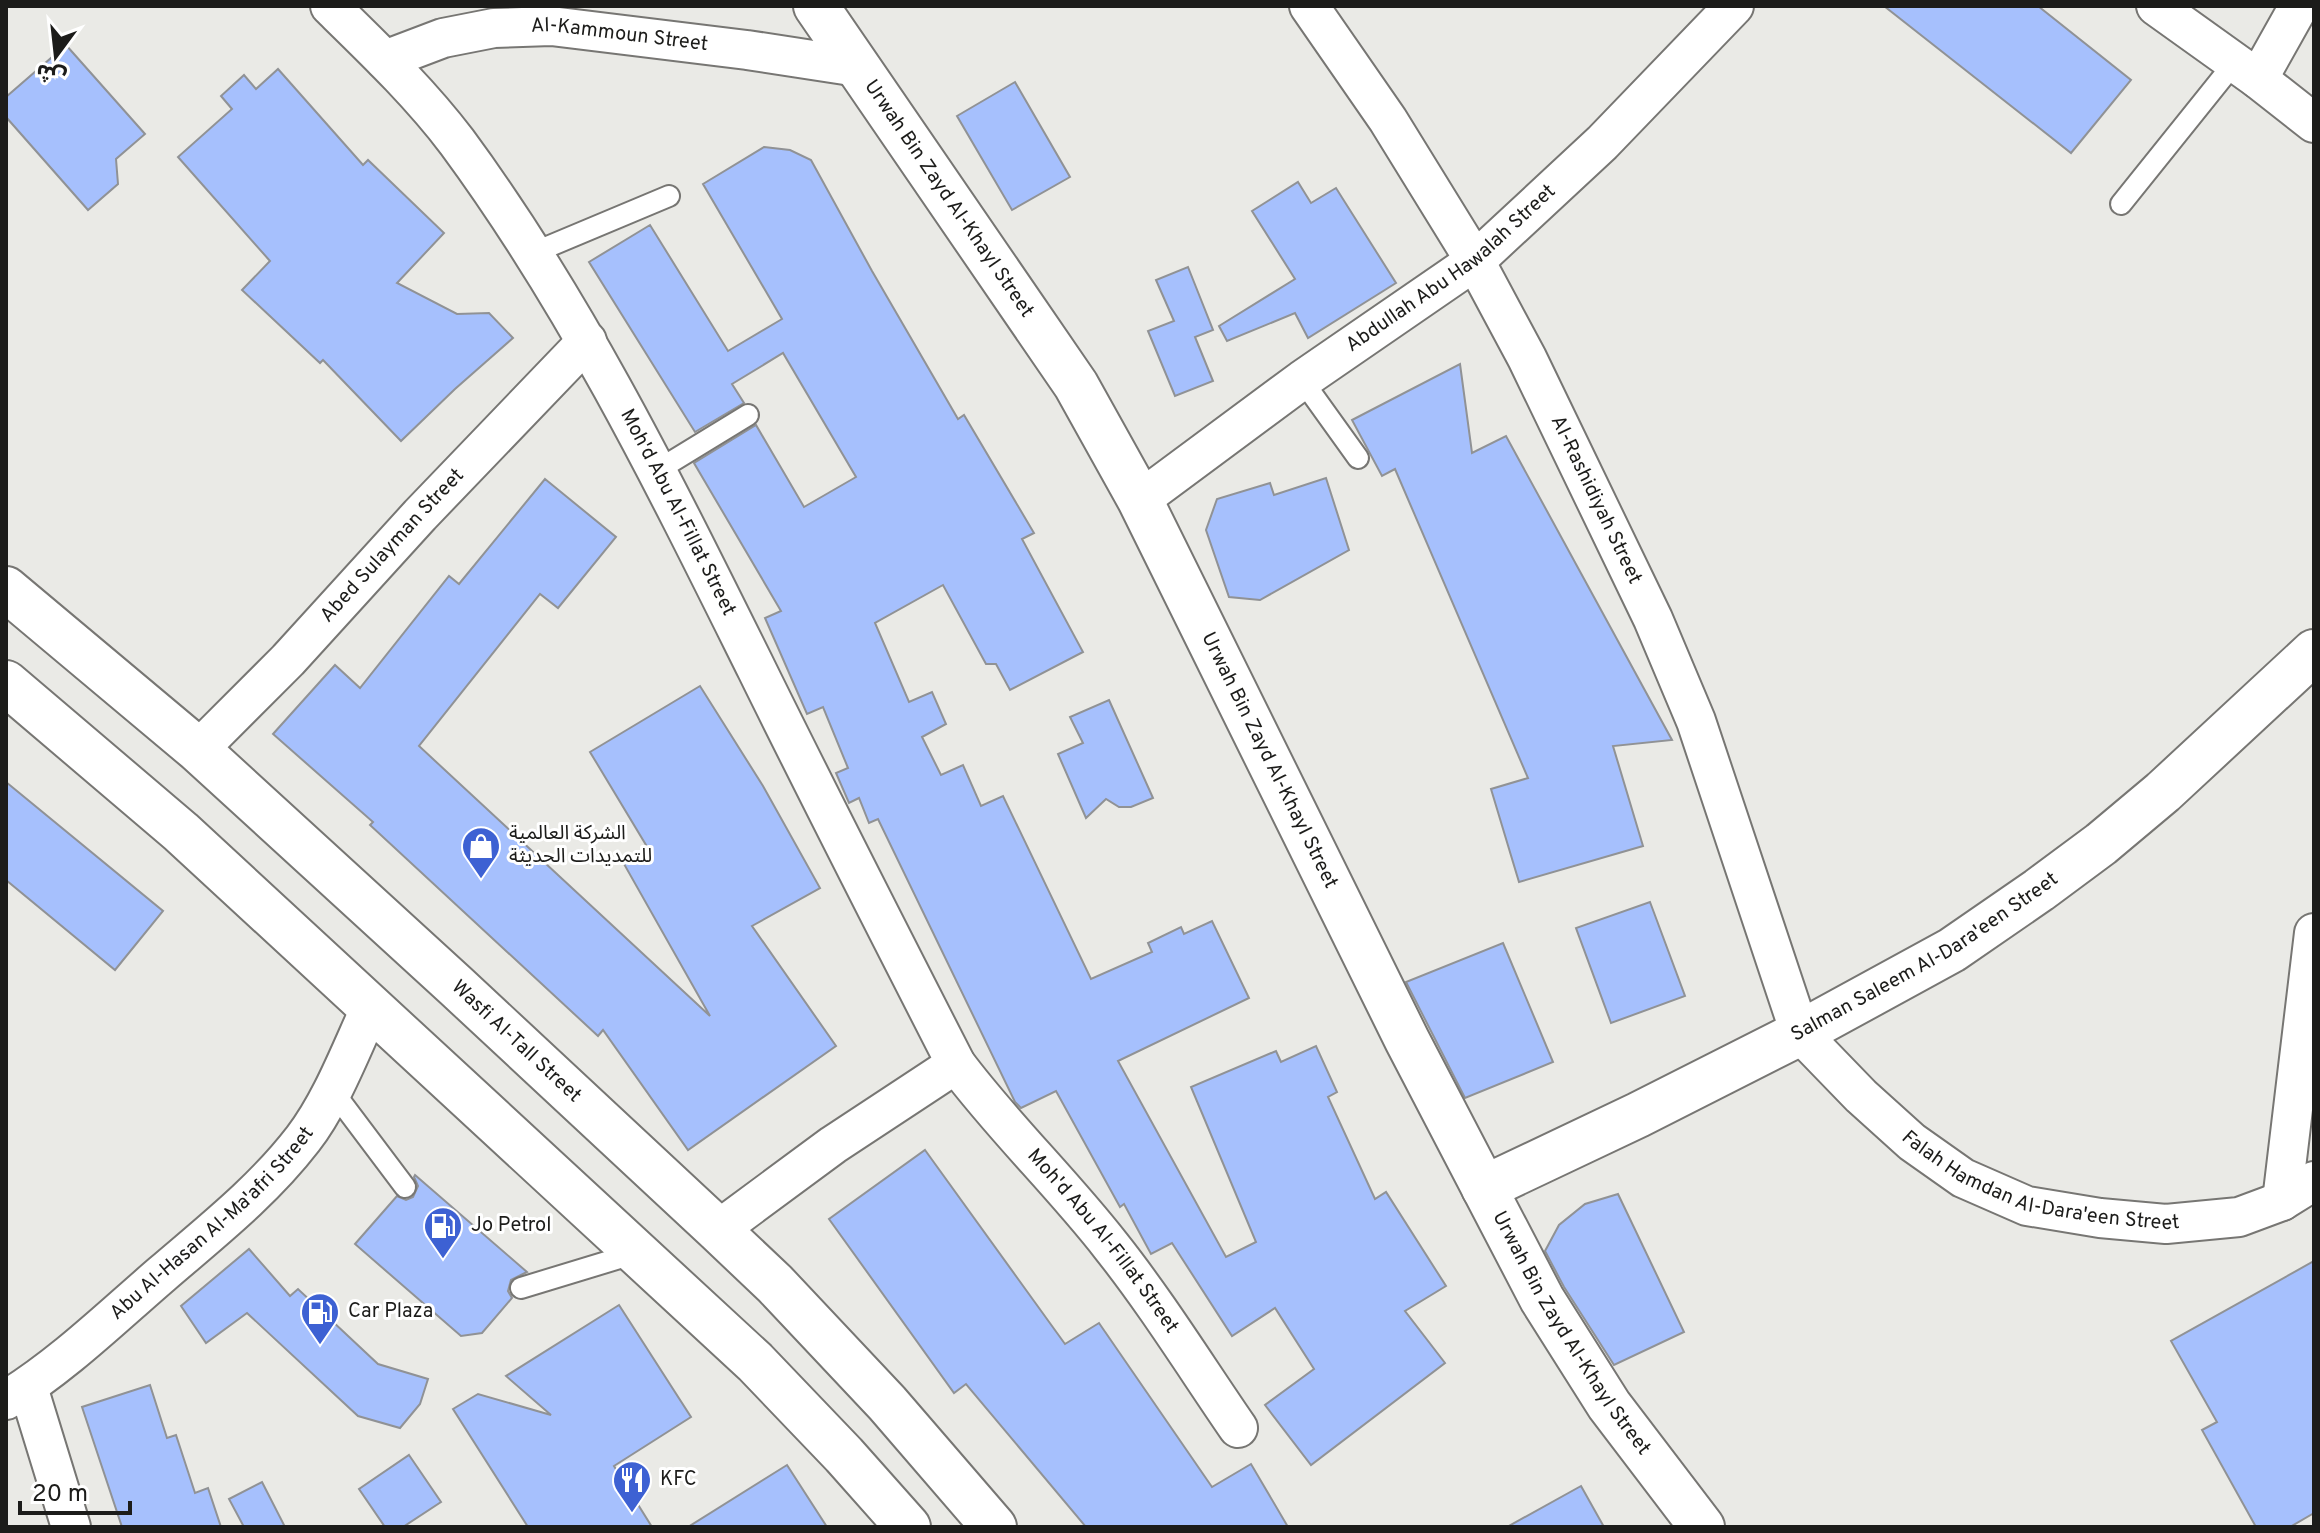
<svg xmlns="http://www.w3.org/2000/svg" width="2320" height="1533" font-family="Overpass,'Noto Sans Arabic',sans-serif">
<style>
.building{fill:#a6c0fd;stroke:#909295;stroke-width:2}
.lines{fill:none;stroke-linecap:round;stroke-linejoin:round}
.lane-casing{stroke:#777673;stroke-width:24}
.street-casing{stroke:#777673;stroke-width:42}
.secondary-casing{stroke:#777673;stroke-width:48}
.lane{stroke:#fff;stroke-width:20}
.street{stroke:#fff;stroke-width:38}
.secondary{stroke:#fff;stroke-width:44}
.labels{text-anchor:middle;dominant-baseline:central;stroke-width:6;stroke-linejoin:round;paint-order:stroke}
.street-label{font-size:20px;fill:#1c1c1a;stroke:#fff}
.poi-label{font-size:20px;fill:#1c1c1a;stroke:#fff;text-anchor:start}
</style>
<rect width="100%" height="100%" fill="#eaeae6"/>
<g class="building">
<path d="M 1884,6 L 2038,6 L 2131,80 L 2071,153 Z"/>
<path d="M 66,45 L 145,134 L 116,159 L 118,184 L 88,210 L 6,117 L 6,97 Z"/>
<path d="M 278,69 L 363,165 L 368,160 L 444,233 L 397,283 L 457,314 L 489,313 L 513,338 L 455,389 L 401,441 L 323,360 L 320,363 L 242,290 L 270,261 L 178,157 L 232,109 L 221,96 L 244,75 L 256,89 Z"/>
<path d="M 1015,82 L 1070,177 L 1012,210 L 957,116 Z"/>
<path d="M 764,147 L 790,150 L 811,160 L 872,271 L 958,419 L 964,415 L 1034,533 L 1022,539 L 1083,652 L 1010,690 L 996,664 L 986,664 L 943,585 L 875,623 L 909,702 L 932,692 L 946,724 L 922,737 L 941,775 L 963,765 L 981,806 L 1003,796 L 1091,979 L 1152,952 L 1148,943 L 1181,927 L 1184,934 L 1212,921 L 1249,998 L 1118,1061 L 1226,1257 L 1256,1242 L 1191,1087 L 1276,1051 L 1281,1062 L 1316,1046 L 1337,1092 L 1328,1097 L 1375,1199 L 1386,1192 L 1446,1286 L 1405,1311 L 1445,1363 L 1311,1465 L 1265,1405 L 1314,1369 L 1275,1308 L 1232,1336 L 1172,1243 L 1151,1254 L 1124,1204 L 1120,1207 L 1056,1091 L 1021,1108 L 1015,1102 L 878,819 L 869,823 L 859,798 L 849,803 L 836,773 L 848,768 L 823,707 L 807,714 L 765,618 L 781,611 L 694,463 L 756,425 L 804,507 L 856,477 L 783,353 L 732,384 L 744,403 L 695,432 L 589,262 L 650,225 L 728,351 L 782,319 L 703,184 Z"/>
<path d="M 1298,182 L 1311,203 L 1336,188 L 1396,283 L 1308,338 L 1295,313 L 1227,341 L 1219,326 L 1295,279 L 1252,211 Z"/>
<path d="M 1188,267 L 1213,330 L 1195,337 L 1213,381 L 1175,396 L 1148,331 L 1174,321 L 1156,280 Z"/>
<path d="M 1460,364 L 1472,453 L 1506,436 L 1672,740 L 1613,746 L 1643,846 L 1519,882 L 1491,789 L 1528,778 L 1395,469 L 1382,476 L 1352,420 Z"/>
<path d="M 1326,478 L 1349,550 L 1260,600 L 1229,597 L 1206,530 L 1217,499 L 1270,483 L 1274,495 Z"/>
<path d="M 545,479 L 616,537 L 558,608 L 540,594 L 419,746 L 710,1016 L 624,864 L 649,850 L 590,752 L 700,686 L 763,786 L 820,888 L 752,926 L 836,1046 L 688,1150 L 603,1030 L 598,1036 L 370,825 L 373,822 L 273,734 L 335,665 L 360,688 L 449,576 L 459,584 Z"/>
<path d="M 1109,700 L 1153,798 L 1131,807 L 1119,807 L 1106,799 L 1086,818 L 1058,754 L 1083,743 L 1070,717 Z"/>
<path d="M 6,782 L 163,911 L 115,970 L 6,880 Z"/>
<path d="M 1650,902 L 1685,996 L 1611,1023 L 1576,928 Z"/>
<path d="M 1503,943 L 1553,1062 L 1465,1098 L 1406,982 Z"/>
<path d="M 925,1150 L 1065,1344 L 1099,1323 L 1212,1487 L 1251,1464 L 1288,1527 L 1086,1527 L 966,1384 L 954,1393 L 829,1219 Z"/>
<path d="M 415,1175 L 527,1272 L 511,1280 L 508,1291 L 512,1298 L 482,1333 L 461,1336 L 355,1244 L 397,1196 L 406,1200 L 413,1197 L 418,1186 L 414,1177 Z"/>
<path d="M 1618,1194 L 1684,1332 L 1614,1365 L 1564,1287 L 1545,1251 L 1559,1225 L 1585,1204 Z"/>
<path d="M 249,1249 L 290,1296 L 298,1289 L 378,1364 L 428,1379 L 420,1404 L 400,1428 L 358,1416 L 247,1313 L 206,1343 L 181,1306 Z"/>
<path d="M 2314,1261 L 2314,1513 L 2290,1527 L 2256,1527 L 2202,1430 L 2217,1422 L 2171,1341 Z"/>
<path d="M 619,1305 L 691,1417 L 614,1466 L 652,1527 L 528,1527 L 453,1409 L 478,1394 L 551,1415 L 506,1376 Z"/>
<path d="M 150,1385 L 167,1438 L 176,1435 L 195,1493 L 208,1488 L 221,1527 L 122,1527 L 82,1407 Z"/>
<path d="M 409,1455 L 441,1502 L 403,1527 L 385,1527 L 359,1489 Z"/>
<path d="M 787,1465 L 827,1527 L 688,1527 Z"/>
<path d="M 262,1482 L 285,1527 L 244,1527 L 229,1499 Z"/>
<path d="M 1581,1486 L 1604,1527 L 1507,1527 Z"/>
</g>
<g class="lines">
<g class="lane-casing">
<g id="lane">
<path d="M 2121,204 L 2235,62"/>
<path d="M 533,253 L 669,196"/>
<path d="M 1302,380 L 1358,458"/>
<path d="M 658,470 L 748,415"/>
<path d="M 332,1090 L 405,1187"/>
<path d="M 521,1288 L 636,1253"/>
</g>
</g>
<g class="street-casing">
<g id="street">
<path id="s1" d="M 330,6 C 374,49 420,93 457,142 C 578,306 667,489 757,670 C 822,802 889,933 956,1064 C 1004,1128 1062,1183 1111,1246 C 1157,1304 1196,1367 1238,1428"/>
<path id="s2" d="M 1309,6 L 1388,120 L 1475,261 L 1527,358 L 1653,619 L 1696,721 L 1800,1033 L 1861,1096 L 1912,1142 L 1963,1178 L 2027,1206 L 2100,1218 L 2166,1224 L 2239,1217 L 2282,1201 L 2314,1181"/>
<path d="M 2156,6 L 2258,79 L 2314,123"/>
<path id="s3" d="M 385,60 L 443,38 L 494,28 L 551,26 L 747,50 L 858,67"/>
<path d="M 2258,79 L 2299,6"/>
<path id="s4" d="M 1140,500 L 1302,380 L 1475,261 L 1602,143 L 1734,6"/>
<path id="s5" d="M 198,750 L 288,660 L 420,515 L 587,341"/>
<path d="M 2282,1201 L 2314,933"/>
<path d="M 718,1230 L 833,1145 L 956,1064"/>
<path d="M 28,1387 L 71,1527"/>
<path id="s6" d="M 6,1400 C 63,1365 112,1317 162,1274 C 212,1231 263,1191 303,1139 C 331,1103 351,1050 370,1009"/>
</g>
</g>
<g class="secondary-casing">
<g id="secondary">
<path id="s7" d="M 816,6 L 1076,385 L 1140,500 L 1407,1040 L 1542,1299 L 1609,1405 L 1702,1527"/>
<path id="s8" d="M 6,589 L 198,750 L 456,986 L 718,1230 L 775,1284 L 887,1403 L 994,1527"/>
<path d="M 6,683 L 181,832 L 755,1362 L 844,1455 L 908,1527"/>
<path id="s9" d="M 1484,1188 L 1638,1115 L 1800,1033 L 1952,950 L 2039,890 L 2101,844 L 2163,792 L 2314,652"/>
</g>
</g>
<use href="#lane" class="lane"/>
<use href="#street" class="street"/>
<use href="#secondary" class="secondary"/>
</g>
<defs>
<g id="shop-pin" transform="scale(2)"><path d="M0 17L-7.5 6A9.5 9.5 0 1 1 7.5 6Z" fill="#3d61d3" stroke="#fff"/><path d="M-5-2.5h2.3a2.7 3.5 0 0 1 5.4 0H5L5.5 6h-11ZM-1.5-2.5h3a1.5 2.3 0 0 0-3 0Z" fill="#fff"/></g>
<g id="fuel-pin" transform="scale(2)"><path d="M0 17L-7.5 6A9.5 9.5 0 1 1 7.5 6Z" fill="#3d61d3" stroke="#fff"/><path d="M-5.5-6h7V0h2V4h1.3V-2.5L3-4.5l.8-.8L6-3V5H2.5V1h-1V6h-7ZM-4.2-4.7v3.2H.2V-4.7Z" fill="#fff"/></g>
<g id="restaurant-pin" transform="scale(2)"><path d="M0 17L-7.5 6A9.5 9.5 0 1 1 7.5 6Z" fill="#3d61d3" stroke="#fff"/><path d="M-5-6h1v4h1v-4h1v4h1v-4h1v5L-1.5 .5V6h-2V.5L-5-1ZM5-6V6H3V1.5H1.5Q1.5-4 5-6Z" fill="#fff"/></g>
</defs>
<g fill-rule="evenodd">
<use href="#shop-pin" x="481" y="846"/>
<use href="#fuel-pin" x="443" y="1226"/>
<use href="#fuel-pin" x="320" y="1312"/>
<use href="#restaurant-pin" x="632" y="1480"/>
</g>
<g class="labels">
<g class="street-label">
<text stroke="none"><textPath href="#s3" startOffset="240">Al-Kammoun Street</textPath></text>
<text stroke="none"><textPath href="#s7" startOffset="234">Urwah Bin Zayd Al-Khayl Street</textPath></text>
<text stroke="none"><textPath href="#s4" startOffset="388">Abdullah Abu Hawalah Street</textPath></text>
<text stroke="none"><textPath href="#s2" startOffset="572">Al-Rashidiyah Street</textPath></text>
<text stroke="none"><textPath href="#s1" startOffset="618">Moh'd Abu Al-Fillat Street</textPath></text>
<text stroke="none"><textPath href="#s5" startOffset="282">Abed Sulayman Street</textPath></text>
<text stroke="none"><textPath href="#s7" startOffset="882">Urwah Bin Zayd Al-Khayl Street</textPath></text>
<text stroke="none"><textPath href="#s9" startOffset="498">Salman Saleem Al-Dara'een Street</textPath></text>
<text stroke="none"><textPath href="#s8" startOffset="682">Wasfi Al-Tall Street</textPath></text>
<text stroke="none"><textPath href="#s2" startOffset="1438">Falah Hamdan Al-Dara'een Street</textPath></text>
<text stroke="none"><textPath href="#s6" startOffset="272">Abu Al-Hasan Al-Ma'afri Street</textPath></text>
<text stroke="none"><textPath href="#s1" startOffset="1466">Moh'd Abu Al-Fillat Street</textPath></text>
<text stroke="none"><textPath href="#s7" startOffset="1530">Urwah Bin Zayd Al-Khayl Street</textPath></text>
</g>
<g class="poi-label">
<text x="509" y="834">الشركة العالمية<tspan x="509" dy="23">للتمديدات الحديثة</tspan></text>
<text x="471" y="1226">Jo Petrol</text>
<text x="348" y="1312">Car Plaza</text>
<text x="660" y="1480">KFC</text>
</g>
</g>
<rect width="2320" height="1533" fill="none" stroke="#1c1c1a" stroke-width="16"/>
<g transform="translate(56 56) rotate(195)" stroke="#ffffff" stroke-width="6" paint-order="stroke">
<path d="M0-6L14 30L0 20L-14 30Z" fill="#1c1c1a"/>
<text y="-12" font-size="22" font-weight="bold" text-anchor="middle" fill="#1c1c1a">ش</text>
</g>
<path d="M20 1501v12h110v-12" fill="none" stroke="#1c1c1a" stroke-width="4"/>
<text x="32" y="1501" font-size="24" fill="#1c1c1a" stroke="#ffffff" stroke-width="6" paint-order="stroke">20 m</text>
</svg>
